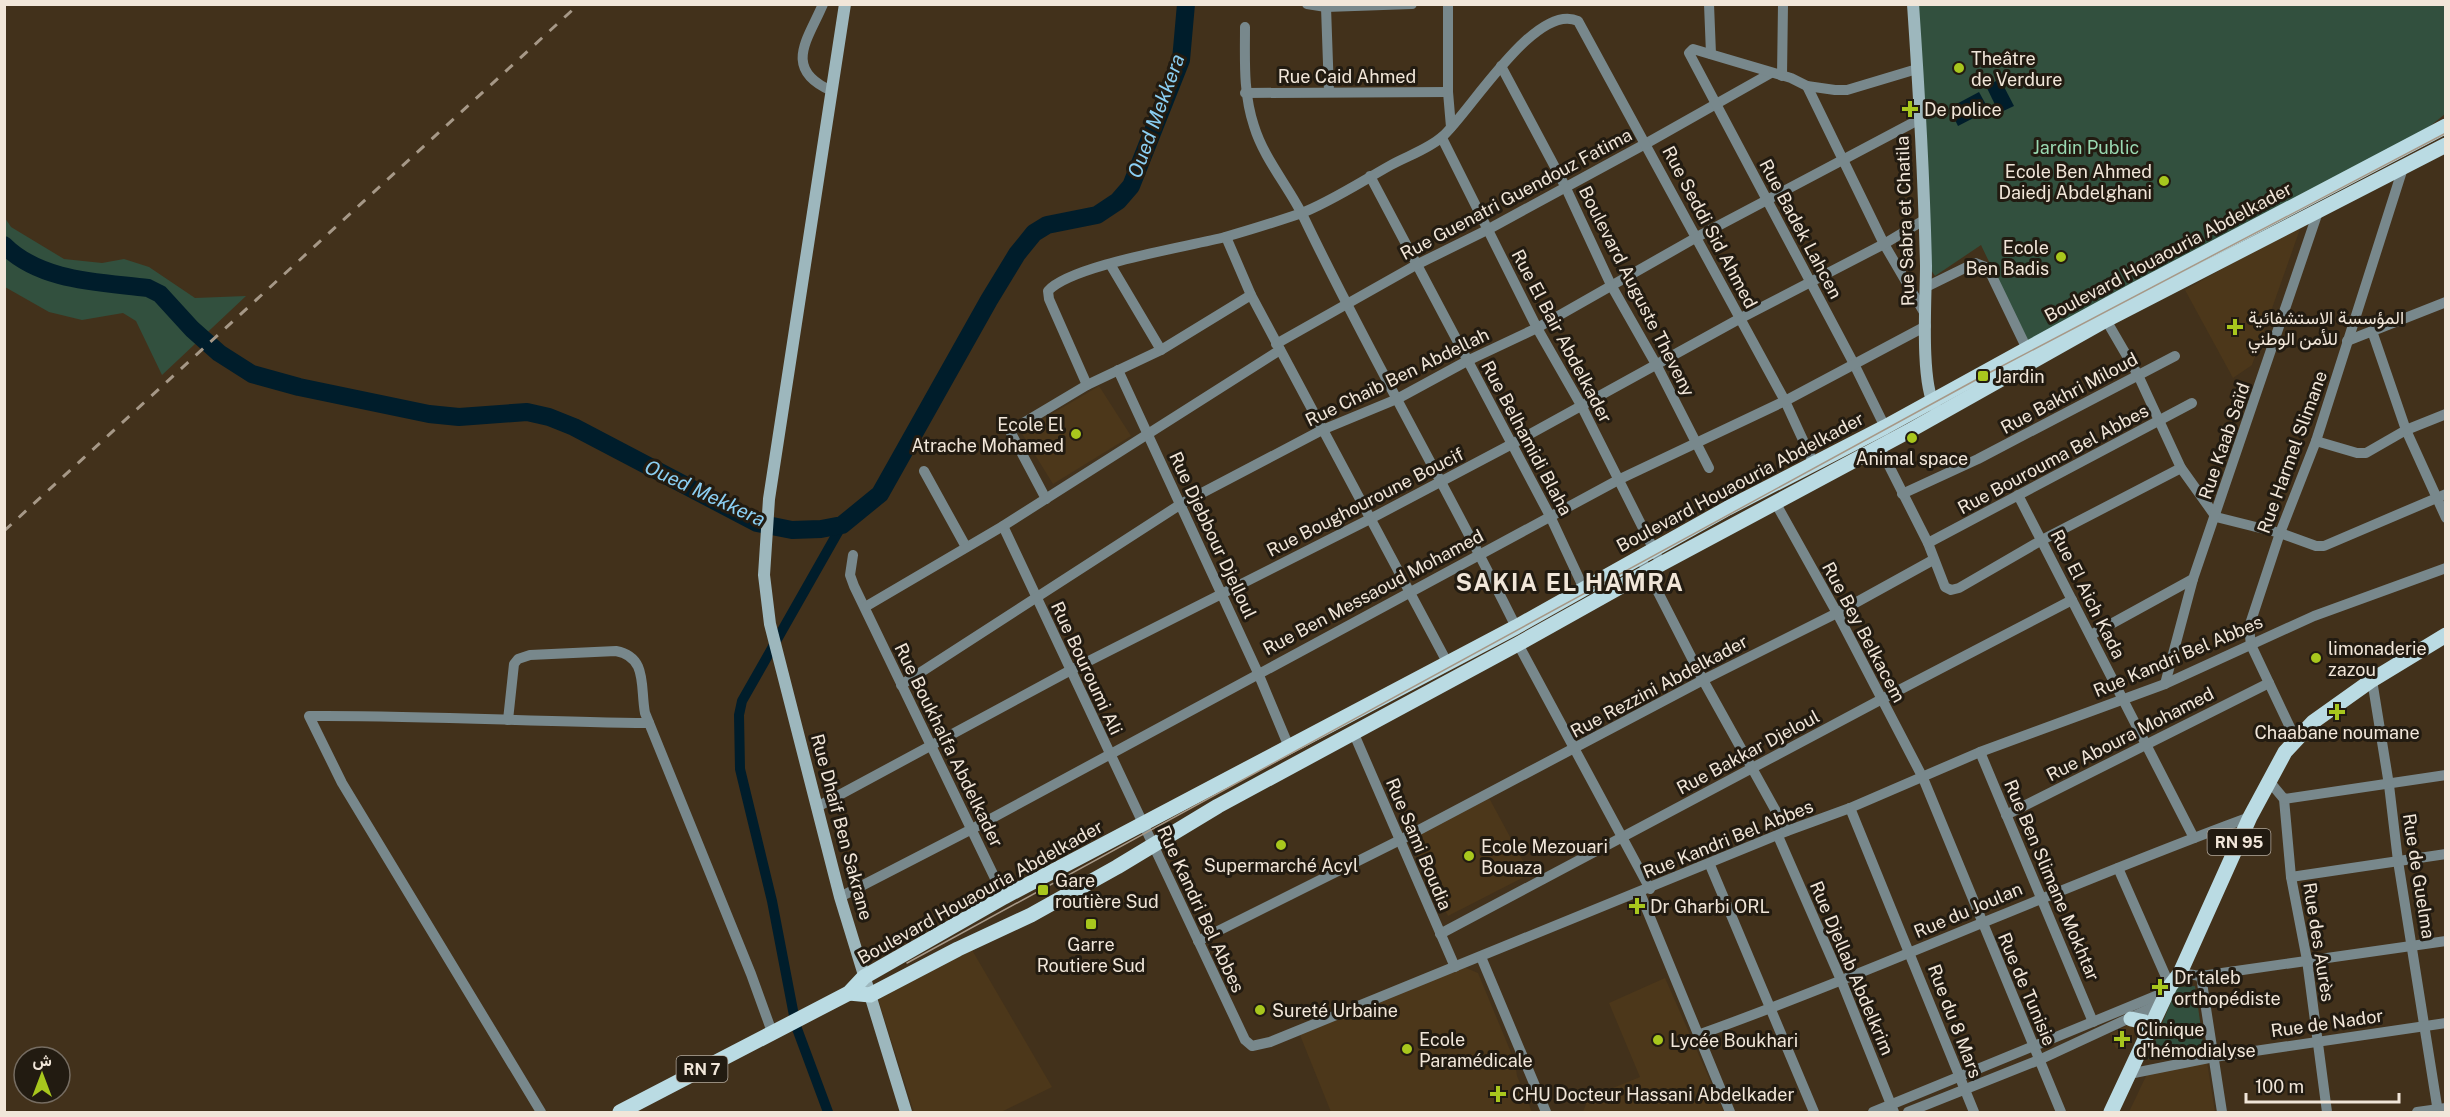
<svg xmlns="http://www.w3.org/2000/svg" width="2450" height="1117" font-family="'Public Sans',Vazirmatn,sans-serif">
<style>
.built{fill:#4c371a}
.green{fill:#32503e}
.water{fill:#001d2b}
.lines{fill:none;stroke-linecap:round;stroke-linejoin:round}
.canal{stroke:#001d2b;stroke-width:10}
.river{stroke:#001d2b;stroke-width:18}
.street{stroke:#78888c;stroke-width:10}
.secondary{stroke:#9db7bd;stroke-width:12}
.primary{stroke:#badbe3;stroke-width:15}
.tram{stroke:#a69887;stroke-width:1.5}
.rail{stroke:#a69887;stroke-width:3;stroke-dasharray:10 10;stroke-linecap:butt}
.poi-dot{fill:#a8c71d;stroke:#221b11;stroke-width:2}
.labels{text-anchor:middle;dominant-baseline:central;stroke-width:6;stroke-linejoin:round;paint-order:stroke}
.shield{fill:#221b11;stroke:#b3a99d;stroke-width:1.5}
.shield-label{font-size:16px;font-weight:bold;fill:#f1e6d9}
.poi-label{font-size:18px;fill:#f1e6d9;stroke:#221b11;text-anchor:start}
.street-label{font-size:18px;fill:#f1e6d9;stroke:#221b11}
.park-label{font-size:18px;fill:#9adab2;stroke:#221b11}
.water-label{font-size:20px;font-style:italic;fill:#8bcff3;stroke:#221b11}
.district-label{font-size:24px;font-weight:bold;letter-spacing:1.5px;fill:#f1e6d9;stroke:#221b11}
</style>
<rect width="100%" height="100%" fill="#42311b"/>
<g class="built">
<path d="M 2298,226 L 2300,229 L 2252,365 L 2233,378 L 2185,290 Z"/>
<path d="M 1099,386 L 1131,436 L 1053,484 L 1021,432 Z"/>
<path d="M 1488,796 L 1530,874 L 1448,916 L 1408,839 Z"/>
<path d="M 972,950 L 1052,1087 L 1001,1112 L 914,1112 L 878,999 Z"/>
<path d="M 1464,967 L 1478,973 L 1515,1062 L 1517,1076 L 1532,1112 L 1331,1112 L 1300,1035 Z"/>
<path d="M 1665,978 L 1724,1112 L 1583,1112 L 1588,1098 L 1640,1077 L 1609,1003 Z"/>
<path d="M 2135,1022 L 2137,1028 L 2130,1044 L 2116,1049 L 2110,1034 Z"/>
<path d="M 2207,1062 L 2215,1112 L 2129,1112 L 2147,1074 Z"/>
</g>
<g class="green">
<path d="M 1912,5 L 2445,5 L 2445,114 L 2429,127 L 2028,343 L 1981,245 L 1935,276 L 1925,261 Z"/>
<path d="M 5,218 L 11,227 L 64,259 L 102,263 L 124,259 L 149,267 L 195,298 L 246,296 L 162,375 L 136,321 L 123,313 L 82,320 L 49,312 L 5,287 Z"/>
<path d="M 2195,986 L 2204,1049 L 2148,1059 L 2177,987 Z"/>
</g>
<g class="water">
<path d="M 2000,79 L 2014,106 L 1999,113 L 1986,86 Z"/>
<path d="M 1979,92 L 1989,110 L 1958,126 L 1949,108 Z"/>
</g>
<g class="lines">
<path class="canal" d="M 828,1112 L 796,1026 L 772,901 L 740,769 L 739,715 L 742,701 L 842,525"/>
<path class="river" d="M 4,245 C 41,282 100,282 148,288 L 160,294 L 192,329 L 219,353 L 252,374 L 299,387 L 429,414 L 459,417 L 527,412 L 549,417 L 574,427 L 757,523 L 792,530 L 821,529 L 842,525 L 880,494 L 989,300 L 1017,254 L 1034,233 L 1047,225 L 1097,215 L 1118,201 L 1131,186 L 1181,60 L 1186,4"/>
<g class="street">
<path d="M 823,4 C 809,38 781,69 832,91"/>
<path d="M 1307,4 L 1326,7 L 1412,4"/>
<path d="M 1448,4 L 1448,92 L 1451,127"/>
<path d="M 1709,4 L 1711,54"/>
<path d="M 1326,7 L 1329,92"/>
<path d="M 1245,27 C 1245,60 1243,93 1254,126 C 1264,159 1289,187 1304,218 C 1370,356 1448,489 1516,627"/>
<path d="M 1501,66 L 1565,186 L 1611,285 L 1657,366 L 1709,468"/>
<path d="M 1782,76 L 1783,4"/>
<path d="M 1807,86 L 1884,244 L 1925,314"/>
<path d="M 1245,93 L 1448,92"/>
<path d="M 1442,138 L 1537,328 L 1581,405 L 1657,556"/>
<path d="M 1370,176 L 1550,516 L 1584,589"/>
<path d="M 1226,237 L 1251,295 L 1447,662"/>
<path d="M 1110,264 L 1161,350"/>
<path d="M 1926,287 L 1975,263 L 1988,268 L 2027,349"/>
<path d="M 2106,320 L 2138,375 L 2181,468 L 2216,517 L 2280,533 L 2316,546 L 2324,546 L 2446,494"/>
<path d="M 2372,331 L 2406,430 L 2446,518"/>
<path d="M 2347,341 L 2446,302"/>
<path d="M 1276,344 L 1416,265 L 1487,230 L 1647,143 L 1771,73"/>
<path d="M 1118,370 L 1258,673 L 1289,747"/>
<path d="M 1087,385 L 1049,299 L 1048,291 C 1071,265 1187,247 1225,237 C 1250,230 1275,222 1299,214 C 1327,204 1364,180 1391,165 C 1407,156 1429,149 1443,136 C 1470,112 1536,1 1578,21 L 1785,401 L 1814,464"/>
<path d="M 1885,427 L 1854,364 L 1689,53 L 1693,49 L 1791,78 L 1807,86 L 1835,90 L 1847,90 L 1917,69"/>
<path d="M 2316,441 L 2357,453 L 2366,453 L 2406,430 L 2446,414"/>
<path d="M 1879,446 L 1928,543 L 1945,587 L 1951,590 L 1959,588 L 2042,540 L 2181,468"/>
<path d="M 924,471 L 966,547"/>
<path d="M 1902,494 L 1978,459 L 2175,356"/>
<path d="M 2018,495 L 2194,838"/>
<path d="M 1046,499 L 1010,431 L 1087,385 L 1161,350 L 1251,295"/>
<path d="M 1775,502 L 1837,613 L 1923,778 L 2061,1112"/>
<path d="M 1003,526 L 1245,1040 L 1252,1046 L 1270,1042 L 1787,831 L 1850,808 L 1980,752 L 2165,684 L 2314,616 L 2446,568"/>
<path d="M 1928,543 L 2192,403"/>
<path d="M 853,555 L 850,575 L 854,586 L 1004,897"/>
<path d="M 1640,557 L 1703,680 L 1787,831"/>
<path d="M 865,607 L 1003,526 L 1280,350"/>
<path d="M 2091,635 L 2193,579"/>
<path d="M 1518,644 L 1650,889"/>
<path d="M 2372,680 L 2389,785 L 2398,861 L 2438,1112"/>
<path d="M 2165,684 L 2193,579 L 2319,209"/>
<path d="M 901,685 L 1181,504 L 1322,430 L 1397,399 L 1467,361 L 1537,328 L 1697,237 L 1920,119"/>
<path d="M 508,720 L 514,664 L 518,659 L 530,655 L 616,651 C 648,657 640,687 645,713 L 751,974 L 772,1032"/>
<path d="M 1354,734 L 1455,967"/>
<path d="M 2296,740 L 2251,645 L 2249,627 L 2280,533 L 2316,441 L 2403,168"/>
<path d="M 1980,752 L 2093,1022"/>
<path d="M 2269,781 L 2284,799 L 2291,877 L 2307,960 L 2327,1112"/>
<path d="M 2284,799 L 2446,775"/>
<path d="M 817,807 L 1071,670 L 1370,519 L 1512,444 L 1739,319 L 1884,244 L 1924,220"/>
<path d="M 1850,808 L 1974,1112"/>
<path d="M 2006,815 L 2269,683"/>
<path d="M 1778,836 L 1841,980 L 1894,1112"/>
<path d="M 1710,865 L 1814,1112"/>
<path d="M 2118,868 L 2170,986"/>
<path d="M 2291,877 L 2446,854"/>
<path d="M 1640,893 L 1730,1112"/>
<path d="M 840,897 L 970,830 L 1620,479 L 1785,401 L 1926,326"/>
<path d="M 1440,934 L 1882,699 L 2072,600"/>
<path d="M 1198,941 L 1400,840 L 1703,680 L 1837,613 L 1933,560"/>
<path d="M 1481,957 L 1546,1112"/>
<path d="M 2180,973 L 2201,976 L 2446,941"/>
<path d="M 2201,976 L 2222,1112"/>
<path d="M 1698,1035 C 1884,968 2064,885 2250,817"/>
<path d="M 2129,1074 L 2214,1057 L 2446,1023"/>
<path d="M 541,1112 L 342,783 L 309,716 C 422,715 536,722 649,723"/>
<path d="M 1873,1112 L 2168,991"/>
<path d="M 1908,1112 L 2039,1060 L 2162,1003"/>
<path d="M 2417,1112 L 2446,1108"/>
</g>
<g class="secondary">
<path d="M 845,4 L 769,499 L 764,575 L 770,624 L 840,897 L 906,1112"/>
<path d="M 1913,4 C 1919,91 1924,179 1926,266 C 1926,297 1920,382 1935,407"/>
</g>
<g class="primary">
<path d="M 849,993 L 870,995 L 958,949 L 1031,915 L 1117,867 L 1218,806 L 1518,644 L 1661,564 L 1911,430 L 2106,320 L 2446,145"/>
<path d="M 2131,1019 L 2145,1022 L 2149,1031"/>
<path d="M 620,1112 L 849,993 L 864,977 L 1004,897 L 1516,627 L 1728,508 L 1885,427 L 2136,289 L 2446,126"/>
<path d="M 2111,1112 L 2170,986 L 2180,973 L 2250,817 L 2285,752 L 2313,722 L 2372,680 L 2446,635"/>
</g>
<path class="tram" d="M 907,963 L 1983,376 L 2446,133"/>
<path class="rail" d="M 4,531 L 579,4"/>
</g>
<g class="poi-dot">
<circle cx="1959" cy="68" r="6"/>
<path d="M1907 100h6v6h6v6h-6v6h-6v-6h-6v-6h6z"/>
<circle cx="2164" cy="181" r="6"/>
<circle cx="2061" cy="257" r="6"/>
<path d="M2232 318h6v6h6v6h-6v6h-6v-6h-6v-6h6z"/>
<rect x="1977" y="370" width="12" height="12" rx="3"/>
<circle cx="1076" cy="434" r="6"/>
<circle cx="1912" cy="438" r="6"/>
<circle cx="2316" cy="658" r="6"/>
<path d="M2334 703h6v6h6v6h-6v6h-6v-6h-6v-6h6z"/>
<circle cx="1281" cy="845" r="6"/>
<circle cx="1469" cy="856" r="6"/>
<rect x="1037" y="884" width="12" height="12" rx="3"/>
<path d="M1634 897h6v6h6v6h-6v6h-6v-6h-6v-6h6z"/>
<rect x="1085" y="918" width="12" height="12" rx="3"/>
<path d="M2157 978h6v6h6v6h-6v6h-6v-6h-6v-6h6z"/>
<circle cx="1260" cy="1010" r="6"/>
<path d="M2119 1030h6v6h6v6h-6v6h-6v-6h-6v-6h6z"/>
<circle cx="1658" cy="1040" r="6"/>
<circle cx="1407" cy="1049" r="6"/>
<path d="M1495 1085h6v6h6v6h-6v6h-6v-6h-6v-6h6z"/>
</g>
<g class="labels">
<g class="shield">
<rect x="2207.5" y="829" width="63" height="26" rx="4.5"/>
<rect x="676.5" y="1056" width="51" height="26" rx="4.5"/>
</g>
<g class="shield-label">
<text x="2239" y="842">RN 95</text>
<text x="702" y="1069">RN 7</text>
</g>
<g class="poi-label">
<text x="1971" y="58">Theâtre<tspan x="1971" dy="21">de Verdure</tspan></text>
<text x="1924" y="109">De police</text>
<text x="2152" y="171" text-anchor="end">Ecole Ben Ahmed<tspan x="2152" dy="21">Daiedj Abdelghani</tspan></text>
<text x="2049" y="247" text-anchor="end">Ecole<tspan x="2049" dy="21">Ben Badis</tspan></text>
<text x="2248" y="317">المؤسسة الاستشفائية<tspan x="2248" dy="21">للأمن الوطني</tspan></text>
<text x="1995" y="376">Jardin</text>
<text x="1064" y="424" text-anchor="end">Ecole El<tspan x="1064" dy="21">Atrache Mohamed</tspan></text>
<text x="1912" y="458" text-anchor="middle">Animal space</text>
<text x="2328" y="648">limonaderie<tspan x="2328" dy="21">zazou</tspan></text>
<text x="2337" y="732" text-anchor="middle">Chaabane noumane</text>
<text x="1481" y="846">Ecole Mezouari<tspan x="1481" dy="21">Bouaza</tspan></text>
<text x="1281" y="865" text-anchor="middle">Supermarché Acyl</text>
<text x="1055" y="880">Gare<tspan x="1055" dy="21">routière Sud</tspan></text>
<text x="1650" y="906">Dr Gharbi ORL</text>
<text x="1091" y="944" text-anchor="middle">Garre<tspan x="1091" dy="21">Routiere Sud</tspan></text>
<text x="2174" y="977">Dr taleb<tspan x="2174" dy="21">orthopédiste</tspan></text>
<text x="1272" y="1010">Sureté Urbaine</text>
<text x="2136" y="1029">Clinique<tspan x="2136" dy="21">d'hémodialyse</tspan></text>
<text x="1419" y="1039">Ecole<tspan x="1419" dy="21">Paramédicale</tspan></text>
<text x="1670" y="1040">Lycée Boukhari</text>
<text x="1512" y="1094">CHU Docteur Hassani Abdelkader</text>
</g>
<g class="street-label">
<text x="1347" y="76">Rue Caid Ahmed</text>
<text transform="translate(1516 194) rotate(-28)">Rue Guenatri Guendouz Fatima</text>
<text transform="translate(1905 221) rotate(-92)">Rue Sabra et Chatila</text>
<text transform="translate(1710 227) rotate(62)">Rue Seddi Sid Ahmed</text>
<text transform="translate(1801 229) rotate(62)">Rue Badek Lahcen</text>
<text transform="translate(2168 252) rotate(-28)">Boulevard Houaouria Abdelkader</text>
<text transform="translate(1637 291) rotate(63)">Boulevard Auguste Theveny</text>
<text transform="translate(1562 336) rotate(62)">Rue El Bair Abdelkader</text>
<text transform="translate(1397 377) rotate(-26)">Rue Chaib Ben Abdellah</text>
<text transform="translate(2069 393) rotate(-28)">Rue Bakhri Miloud</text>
<text transform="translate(1527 438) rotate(62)">Rue Belhamidi Blaha</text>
<text transform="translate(2224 441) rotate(-71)">Rue Kaab Saïd</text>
<text transform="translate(2292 452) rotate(-70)">Rue Harmel Slimane</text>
<text transform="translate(2053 459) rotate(-28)">Rue Bourouma Bel Abbes</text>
<text transform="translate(1740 482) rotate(-28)">Boulevard Houaouria Abdelkader</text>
<text transform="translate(1365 502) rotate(-27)">Rue Boughouroune Boucif</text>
<text transform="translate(1213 535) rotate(65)">Rue Djebbour Djelloul</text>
<text transform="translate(1373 592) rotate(-28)">Rue Ben Messaoud Mohamed</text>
<text transform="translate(2088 594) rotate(63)">Rue El Aich Kada</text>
<text transform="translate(1864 632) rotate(62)">Rue Bey Belkacem</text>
<text transform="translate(2178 656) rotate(-23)">Rue Kandri Bel Abbes</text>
<text transform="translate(1087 668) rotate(65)">Rue Bouroumi Ali</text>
<text transform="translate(1659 686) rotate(-28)">Rue Rezzini Abdelkader</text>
<text transform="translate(2130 734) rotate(-27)">Rue Aboura Mohamed</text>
<text transform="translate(949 745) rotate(64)">Rue Boukhalfa Abdelkader</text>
<text transform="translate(1748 752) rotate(-28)">Rue Bakkar Djeloul</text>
<text transform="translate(842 827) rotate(75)">Rue Dhaif Ben Sakrane</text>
<text transform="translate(1728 839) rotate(-22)">Rue Kandri Bel Abbes</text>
<text transform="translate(1419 844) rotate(67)">Rue Sami Boudia</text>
<text transform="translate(2419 876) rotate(81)">Rue de Guelma</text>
<text transform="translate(2052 880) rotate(67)">Rue Ben Slimane Mokhtar</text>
<text transform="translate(980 892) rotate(-29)">Boulevard Houaouria Abdelkader</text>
<text transform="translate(1201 909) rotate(65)">Rue Kandri Bel Abbes</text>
<text transform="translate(1968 910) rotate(-23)">Rue du Joulan</text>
<text transform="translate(2319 942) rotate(81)">Rue des Aurès</text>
<text transform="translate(1852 968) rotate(67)">Rue Djellab Abdelkrim</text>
<text transform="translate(2027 989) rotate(67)">Rue de Tunisie</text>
<text transform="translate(1955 1021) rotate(69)">Rue du 8 Mars</text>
<text transform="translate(2327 1023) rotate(-8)">Rue de Nador</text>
</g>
<g class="park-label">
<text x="2086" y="147">Jardin Public</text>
</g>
<g class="water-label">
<text transform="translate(1156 116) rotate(-70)">Oued Mekkera</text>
<text transform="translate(705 493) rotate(25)">Oued Mekkera</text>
</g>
<g class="district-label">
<text x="1570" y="582">SAKIA EL HAMRA</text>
</g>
</g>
<rect width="2450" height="1117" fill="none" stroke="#f1e6d9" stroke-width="12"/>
<g transform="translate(42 1075)"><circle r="28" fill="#221b11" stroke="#756c61" stroke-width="1.5"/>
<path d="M0-4.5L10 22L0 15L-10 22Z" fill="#a8c71d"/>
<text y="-9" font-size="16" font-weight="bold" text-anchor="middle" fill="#f1e6d9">ش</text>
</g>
<path d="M2246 1093v9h153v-9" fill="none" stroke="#f1e6d9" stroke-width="3"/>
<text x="2255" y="1093" font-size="18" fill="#f1e6d9" stroke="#221b11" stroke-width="4.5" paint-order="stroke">100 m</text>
</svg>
